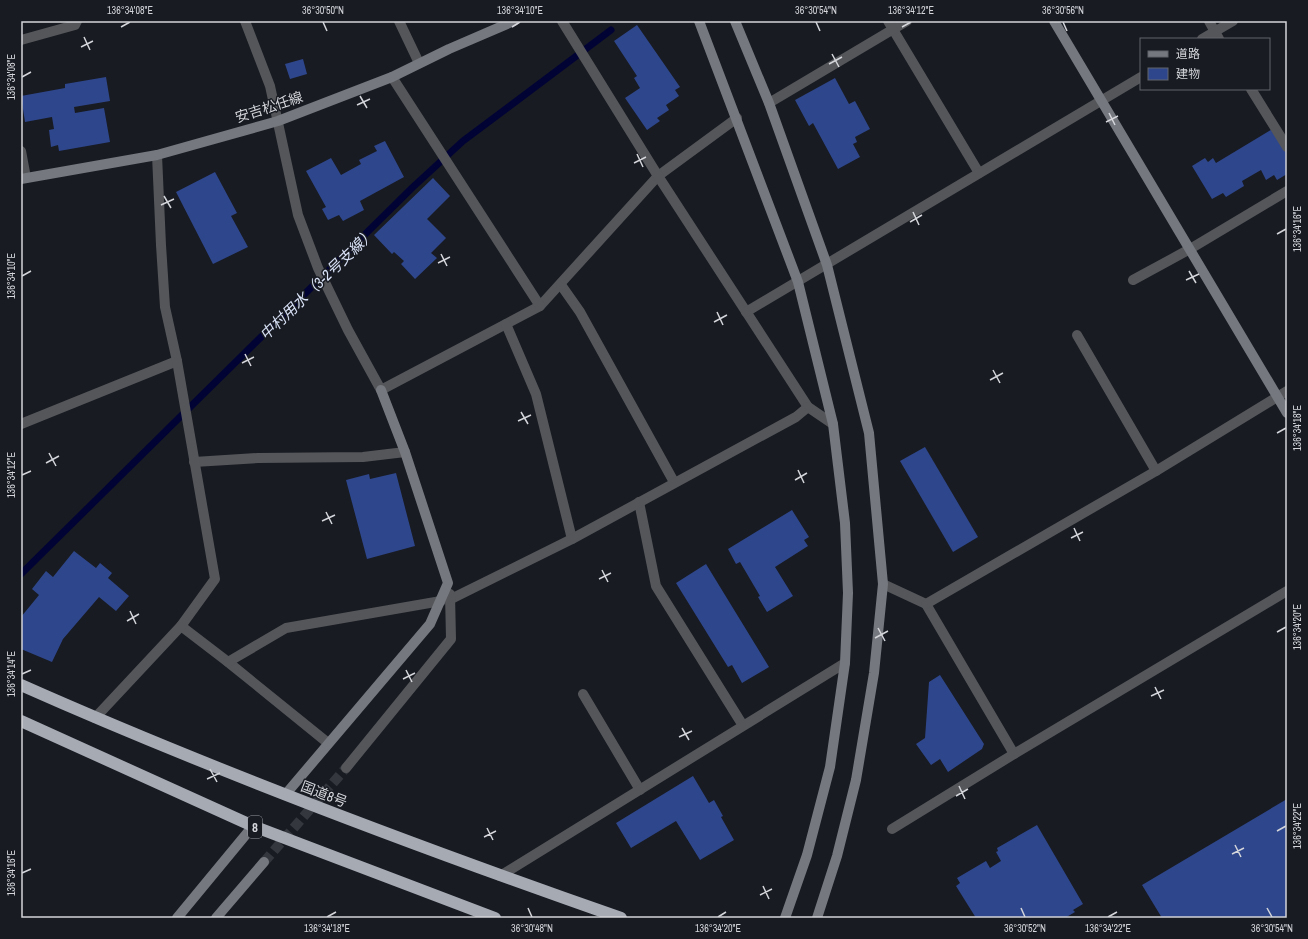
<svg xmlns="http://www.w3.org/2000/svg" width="1308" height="939" font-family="'Archivo Narrow','Noto Sans JP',sans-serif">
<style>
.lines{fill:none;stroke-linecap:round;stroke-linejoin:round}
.stream{stroke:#020335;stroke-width:7}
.building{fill:#2e468b}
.street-tunnel{stroke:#34373e;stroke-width:10;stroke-dasharray:10 5;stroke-linecap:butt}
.street{stroke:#54565a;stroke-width:10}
.secondary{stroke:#75787e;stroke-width:10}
.highway{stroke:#a6aab3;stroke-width:12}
.ticks{fill:none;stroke:#d3d5da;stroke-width:1.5}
.labels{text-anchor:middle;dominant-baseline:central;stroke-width:3;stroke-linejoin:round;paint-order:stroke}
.shield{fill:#181b22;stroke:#9b9da3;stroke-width:1}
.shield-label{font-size:13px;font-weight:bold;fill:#d3d5da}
.street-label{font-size:14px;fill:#d3d5da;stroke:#181b22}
.water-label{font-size:15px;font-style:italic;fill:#d9e2f7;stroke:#181b22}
.neatline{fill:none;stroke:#d3d5da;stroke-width:1.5}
.ticks-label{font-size:10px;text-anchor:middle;fill:#d3d5da}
</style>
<rect width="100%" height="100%" fill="#181b22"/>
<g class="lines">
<path class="stream" d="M 21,574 L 413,187 L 463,141 L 611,30"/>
</g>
<g class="building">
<path d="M 637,25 L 680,87 L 675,90 L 679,96 L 666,105 L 669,110 L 657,118 L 660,121 L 647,130 L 625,98 L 640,88 L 634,78 L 637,76 L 614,41 Z"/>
<path d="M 303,59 L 307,74 L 290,79 L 285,64 Z"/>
<path d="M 106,77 L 110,101 L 74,107 L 75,113 L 104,108 L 110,142 L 59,151 L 58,145 L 51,147 L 49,130 L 54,129 L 52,117 L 25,122 L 21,96 L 65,88 L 65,84 Z"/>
<path d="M 835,78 L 849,104 L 855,101 L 870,129 L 855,137 L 857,142 L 853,144 L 860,157 L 838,169 L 813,123 L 809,126 L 795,100 Z"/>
<path d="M 1274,128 L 1287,150 L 1287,174 L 1277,180 L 1274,175 L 1266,180 L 1261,170 L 1242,181 L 1244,186 L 1226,197 L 1223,193 L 1212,199 L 1192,166 L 1205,158 L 1208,162 L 1213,158 L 1216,163 Z"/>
<path d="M 385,141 L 404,177 L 360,201 L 364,210 L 343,221 L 339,215 L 328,220 L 322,209 L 326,207 L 306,171 L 331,158 L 341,175 L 361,164 L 359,160 L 377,151 L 374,146 Z"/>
<path d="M 215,172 L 237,213 L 231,216 L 248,247 L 213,264 L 176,192 Z"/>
<path d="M 433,178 L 450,196 L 427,219 L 446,238 L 431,253 L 437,258 L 415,279 L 401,264 L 404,261 L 394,252 L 392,254 L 374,235 Z"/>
<path d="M 925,447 L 978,537 L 953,552 L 900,461 Z"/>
<path d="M 396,473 L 415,546 L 367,559 L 346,480 L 369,474 L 370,479 Z"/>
<path d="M 792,510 L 809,537 L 804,540 L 808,546 L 775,567 L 793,596 L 767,612 L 758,597 L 760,596 L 740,562 L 736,564 L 728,549 Z"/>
<path d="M 74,551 L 96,568 L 100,563 L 112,573 L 108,578 L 129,596 L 116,611 L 99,597 L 63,639 L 52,662 L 21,649 L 21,617 L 39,595 L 32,589 L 46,571 L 53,577 Z"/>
<path d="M 706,564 L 769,667 L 742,683 L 732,665 L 728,667 L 676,583 Z"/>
<path d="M 940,675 L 984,744 L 982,749 L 948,772 L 940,759 L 931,765 L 916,744 L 925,738 L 929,682 Z"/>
<path d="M 693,776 L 709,803 L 714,800 L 723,816 L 721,817 L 734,840 L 700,860 L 676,821 L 631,848 L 616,823 Z"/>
<path d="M 1287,799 L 1287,918 L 1162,918 L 1142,885 Z"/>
<path d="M 1037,825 L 1083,904 L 1073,910 L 1075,912 L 1065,918 L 976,918 L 956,886 L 960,883 L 957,878 L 986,861 L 990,868 L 1001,861 L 996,852 L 998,851 L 997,848 Z"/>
</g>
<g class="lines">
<path class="street-tunnel" d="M 264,862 L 346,768"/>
<g class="street">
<path d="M 245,21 L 270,86 L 298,215 L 318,268 L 348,330 L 381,390 L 540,306 L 658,176 L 737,118"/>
<path d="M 399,21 L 419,63"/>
<path d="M 562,21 L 658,176 L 808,407 L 833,424"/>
<path d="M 888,21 L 979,173"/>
<path d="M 1209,21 L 1219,39"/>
<path d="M 1202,39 L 1233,21"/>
<path d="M 21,40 L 75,25 L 77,21"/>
<path d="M 392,77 L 540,306"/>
<path d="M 1251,89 L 1287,147"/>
<path d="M 769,103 L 907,21"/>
<path d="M 21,151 L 26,178"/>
<path d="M 1133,280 L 1190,249 L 1287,191"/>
<path d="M 561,285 L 580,312 L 674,482"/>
<path d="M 746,312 L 1141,77"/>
<path d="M 506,324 L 536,394 L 572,539"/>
<path d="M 1077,335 L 1156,471"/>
<path d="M 21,424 L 177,361"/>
<path d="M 194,462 L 258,458 L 363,457 L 405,452"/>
<path d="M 639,502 L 656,586 L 742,724"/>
<path d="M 883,584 L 926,604 L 1014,754"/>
<path d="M 451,599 L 572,539 L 796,417 L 808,407"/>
<path d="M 926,604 L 1156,471 L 1287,391"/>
<path d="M 181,626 L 228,662 L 328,743"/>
<path d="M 228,662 L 286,628 L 441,601"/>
<path d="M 583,694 L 640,790"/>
<path d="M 95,718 L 181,626 L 215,579 L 177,361 L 165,307 L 161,245 L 157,155"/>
<path d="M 346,768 L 451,639 L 450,594"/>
<path d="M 892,829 L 1014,754 L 1287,591"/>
<path d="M 500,876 L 845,663"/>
</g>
<g class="secondary">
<path d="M 699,21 L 798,282 L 833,424 L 845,523 L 848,593 L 845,663 L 830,767 L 807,855 L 785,918"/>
<path d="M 735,21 L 769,103 L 827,265 L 869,433 L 883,584 L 874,673 L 856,780 L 837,856 L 817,918"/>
<path d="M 1054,21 L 1287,413"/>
<path d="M 21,179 L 157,155 L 278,121 L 392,77 L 449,49 L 514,21"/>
<path d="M 285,795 L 430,624 L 448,583 L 405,452 L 381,390"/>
<path d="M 177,918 L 253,826"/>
<path d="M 216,918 L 264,862"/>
</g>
<g class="highway">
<path d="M 21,685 C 217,772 418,847 621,918"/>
<path d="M 21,721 L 253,826 L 495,918"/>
</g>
</g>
<path class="ticks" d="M 323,22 L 327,31M 816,22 L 820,31M 1063,22 L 1067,31M 121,27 L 130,22M 512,27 L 520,22M 902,27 L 911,22M 84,37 L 90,50M 81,47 L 93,41M 832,54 L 839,67M 829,64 L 842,57M 22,77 L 31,72M 360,96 L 367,108M 357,105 L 370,99M 1109,113 L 1115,125M 1106,122 L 1118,116M 637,154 L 643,167M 634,163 L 646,157M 164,196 L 171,208M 161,205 L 174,199M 913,212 L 919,225M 910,222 L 922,215M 1277,234 L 1286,229M 441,254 L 447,266M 438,263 L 450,257M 1189,271 L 1196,283M 22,276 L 31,271M 1186,280 L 1199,274M 717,312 L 723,325M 714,322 L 727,315M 245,354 L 251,366M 242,363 L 254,357M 993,370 L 1000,383M 990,380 L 1003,373M 521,412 L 528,424M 518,421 L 531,415M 1277,433 L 1286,428M 49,453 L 56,466M 46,463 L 59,456M 798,470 L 804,483M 22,475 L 31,471M 795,480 L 807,473M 326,512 L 332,524M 322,521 L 335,515M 1074,528 L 1080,541M 1071,538 L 1083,532M 602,570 L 608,582M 599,579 L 611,573M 130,611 L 136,624M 127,621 L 139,614M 878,628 L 885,641M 1277,632 L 1286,627M 875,638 L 888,631M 406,670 L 412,682M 22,674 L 31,670M 403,679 L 415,673M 1155,687 L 1161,699M 1151,696 L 1164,690M 682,728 L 689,740M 679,737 L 692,731M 210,769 L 217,782M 207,779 L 220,773M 959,786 L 965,799M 956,796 L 968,789M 487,828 L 493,840M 1277,831 L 1286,826M 484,837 L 496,831M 1235,845 L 1241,857M 1232,854 L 1244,848M 22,873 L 31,869M 763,886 L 769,899M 760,895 L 772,889M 528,908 L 532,917M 1021,908 L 1025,917M 1267,908 L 1272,917M 327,917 L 336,912M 718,917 L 726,912M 1108,917 L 1117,912"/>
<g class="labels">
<rect class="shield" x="248" y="816" width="14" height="22" rx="3"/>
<g class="shield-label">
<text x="255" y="827">8</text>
</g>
<g class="street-label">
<text transform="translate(269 107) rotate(-18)">安吉松任線</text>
<text transform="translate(324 794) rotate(21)">国道8号</text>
</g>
<g class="water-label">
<text transform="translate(317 284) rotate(-44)">中村用水（3-2号支線）</text>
</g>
</g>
<rect width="1308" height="939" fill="none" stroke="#181b22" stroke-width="44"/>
<rect x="1140" y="38" width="130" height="52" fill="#181b22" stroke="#63656c"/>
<rect x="1148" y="51" width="20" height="6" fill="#75787e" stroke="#63656c"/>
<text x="1176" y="58" font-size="12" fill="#d3d5da">道路</text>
<rect x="1148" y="68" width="20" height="12" fill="#2e468b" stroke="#63656c"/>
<text x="1176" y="78" font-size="12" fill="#d3d5da">建物</text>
<rect x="22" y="22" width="1264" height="895" class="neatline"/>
<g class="ticks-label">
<text x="130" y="14">136°34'08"E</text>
<text x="323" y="14">36°30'50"N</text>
<text x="520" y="14">136°34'10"E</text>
<text x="816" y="14">36°30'54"N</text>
<text x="911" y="14">136°34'12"E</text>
<text x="1063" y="14">36°30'56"N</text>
<text transform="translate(11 77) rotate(-90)" y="4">136°34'08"E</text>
<text transform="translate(1297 229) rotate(-90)" y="4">136°34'16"E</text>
<text transform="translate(11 276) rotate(-90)" y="4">136°34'10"E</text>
<text transform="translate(1297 428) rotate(-90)" y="4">136°34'18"E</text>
<text transform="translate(11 475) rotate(-90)" y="4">136°34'12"E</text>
<text transform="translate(1297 627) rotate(-90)" y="4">136°34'20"E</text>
<text transform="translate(11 674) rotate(-90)" y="4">136°34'14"E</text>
<text transform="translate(1297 826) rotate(-90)" y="4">136°34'22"E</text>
<text transform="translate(11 873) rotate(-90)" y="4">136°34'16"E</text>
<text x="327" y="932">136°34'18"E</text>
<text x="532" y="932">36°30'48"N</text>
<text x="718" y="932">136°34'20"E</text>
<text x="1025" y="932">36°30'52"N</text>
<text x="1108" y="932">136°34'22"E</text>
<text x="1272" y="932">36°30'54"N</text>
</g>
</svg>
